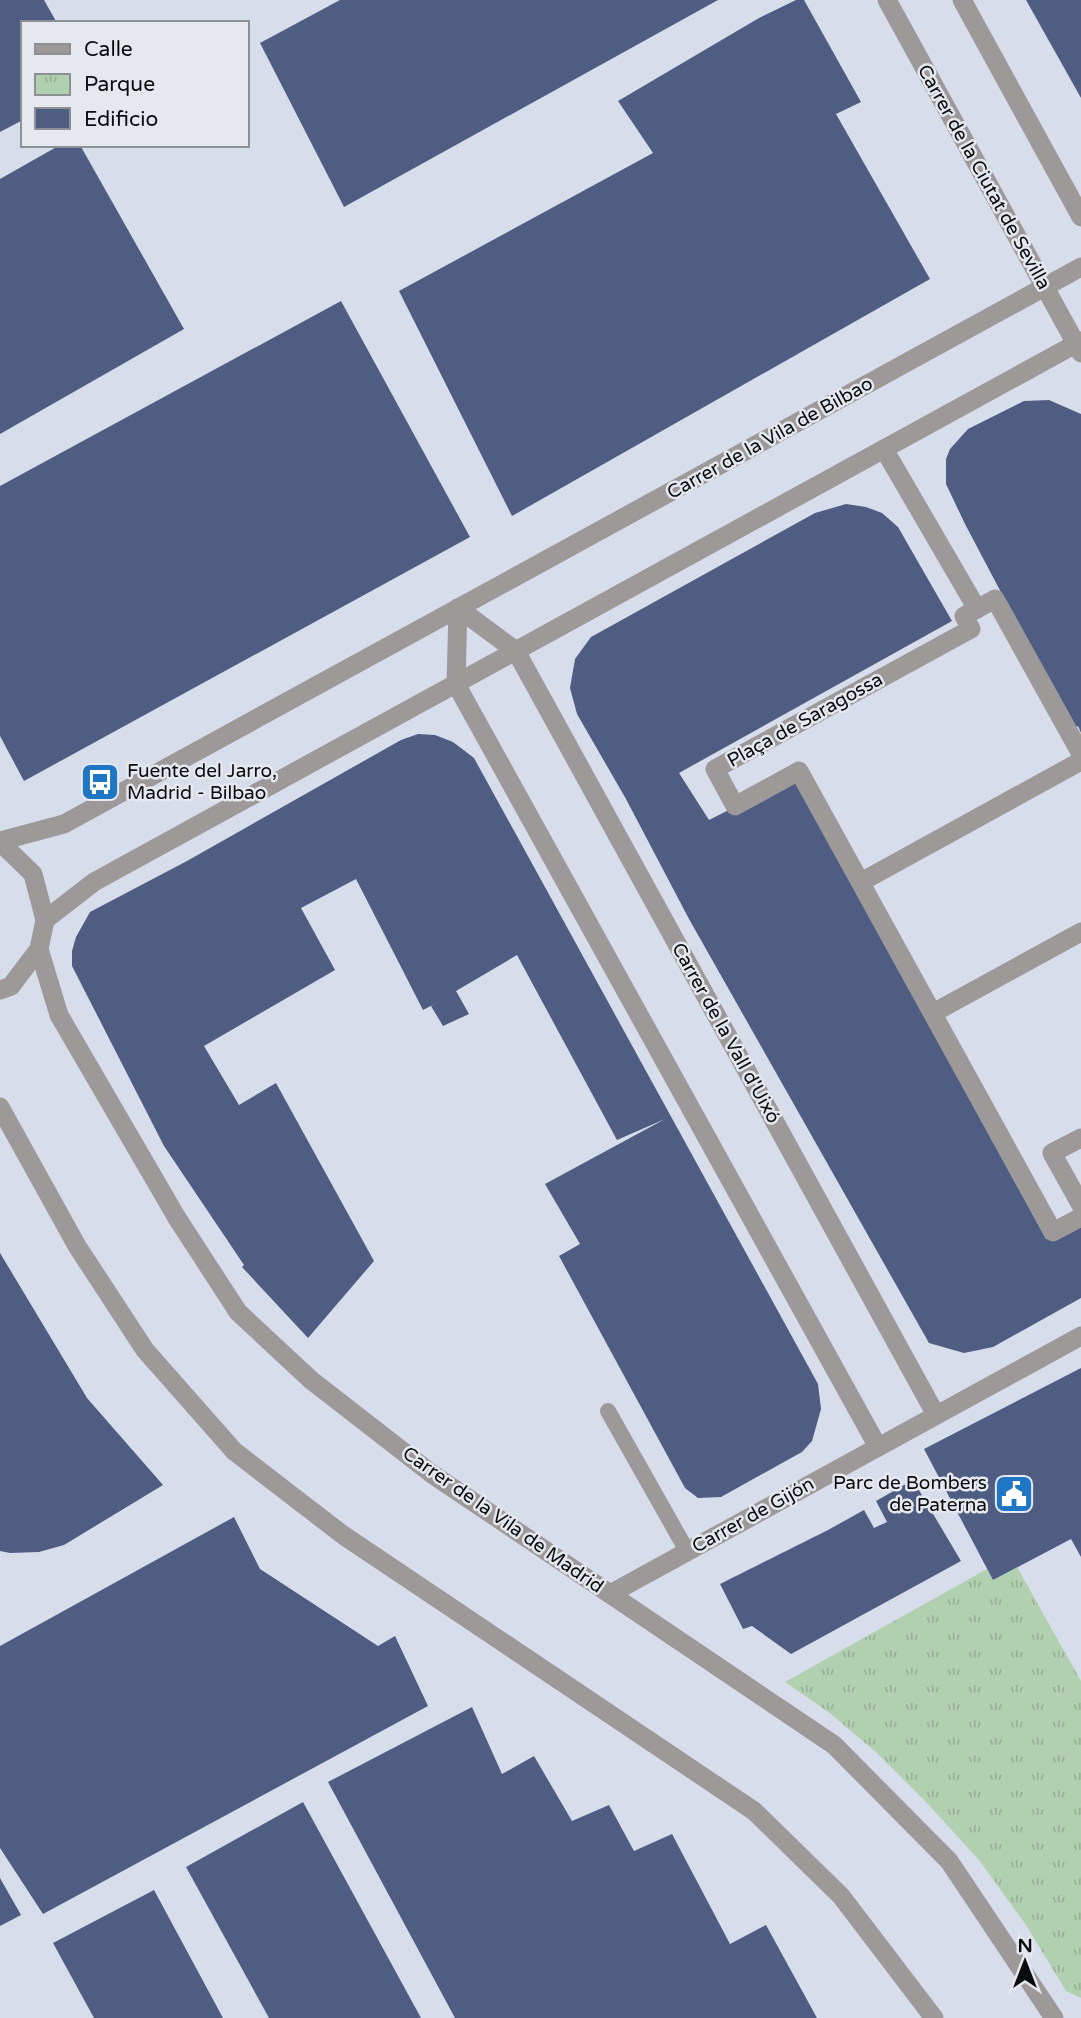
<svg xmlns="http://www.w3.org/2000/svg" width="1081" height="2018" font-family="'Varela Round',sans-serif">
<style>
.built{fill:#d8ddeb;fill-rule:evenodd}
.park{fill:url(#park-tufts)}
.building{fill:#4f5d83}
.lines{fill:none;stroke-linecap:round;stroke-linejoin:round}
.service{stroke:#9d9999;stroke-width:16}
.minor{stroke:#9d9999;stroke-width:19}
.labels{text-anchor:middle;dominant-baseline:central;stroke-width:5;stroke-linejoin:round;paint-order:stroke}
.street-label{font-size:19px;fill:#0a0b0d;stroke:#e5e8ef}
.poi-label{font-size:19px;fill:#0a0b0d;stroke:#e5e8ef;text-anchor:start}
</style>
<defs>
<pattern id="park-tufts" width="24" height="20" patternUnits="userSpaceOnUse" patternTransform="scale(1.75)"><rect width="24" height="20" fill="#b1d0b0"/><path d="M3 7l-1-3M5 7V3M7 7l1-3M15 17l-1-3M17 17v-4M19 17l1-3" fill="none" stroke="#97b196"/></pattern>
</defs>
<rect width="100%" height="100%" fill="#e5e8ef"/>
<path class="built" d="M 0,0 L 1081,0 L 1081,2018 L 0,2018 ZM 23,23 L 247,23 L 247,145 L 23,145 Z"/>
<path class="park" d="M 1017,1567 L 1081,1681 L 1081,1998 L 1066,1991 L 1026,1925 L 979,1860 L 925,1801 L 878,1754 L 831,1714 L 785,1682 L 987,1569 L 993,1580 Z"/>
<g class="building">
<path d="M 0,0 L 44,0 L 57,23 L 23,23 L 23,120 L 0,132 Z"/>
<path d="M 340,0 L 718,0 L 344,207 L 260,43 Z"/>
<path d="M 796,0 L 804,0 L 861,102 L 836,114 L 930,279 L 512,516 L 399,291 L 653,153 L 618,101 L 759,18 Z"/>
<path d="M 1026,0 L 1081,0 L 1081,98 Z"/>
<path d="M 60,145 L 80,145 L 184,329 L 0,434 L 0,179 Z"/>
<path d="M 341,301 L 470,537 L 24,781 L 0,736 L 0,486 Z"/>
<path d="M 1049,400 L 1081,414 L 1081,733 L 1078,726 L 1073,729 L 965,524 L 946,484 L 946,459 L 950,449 L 968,429 L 1024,401 Z"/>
<path d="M 846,504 L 866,507 L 882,513 L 898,527 L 952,621 L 679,773 L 709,820 L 794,777 L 1046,1239 L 1081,1219 L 1081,1298 L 993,1347 L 964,1353 L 929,1343 L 689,919 L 626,799 L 577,714 L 570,688 L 575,659 L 591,637 L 815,513 Z"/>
<path d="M 418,734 L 435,735 L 453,742 L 474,758 L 818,1384 L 821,1409 L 812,1441 L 802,1452 L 721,1497 L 698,1498 L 685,1488 L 559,1256 L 580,1244 L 545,1184 L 665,1119 L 617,1140 L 517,955 L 456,991 L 469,1014 L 443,1026 L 431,1006 L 442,1000 L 423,1010 L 356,879 L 301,908 L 335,970 L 204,1046 L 239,1105 L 276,1083 L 374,1261 L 308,1338 L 242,1267 L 244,1265 L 164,1146 L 72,966 L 72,951 L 76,937 L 90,912 L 187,861 L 401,740 Z"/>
<path d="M 0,1253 L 87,1398 L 163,1485 L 64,1545 L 39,1552 L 10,1553 L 0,1551 Z"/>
<path d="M 1081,1368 L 1081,1557 L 1071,1539 L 993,1580 L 924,1449 Z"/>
<path d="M 913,1480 L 961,1561 L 791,1654 L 752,1626 L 743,1629 L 720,1584 L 828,1530 L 864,1510 L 874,1528 L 887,1522 L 876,1501 Z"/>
<path d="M 234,1517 L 260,1569 L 378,1646 L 395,1636 L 428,1706 L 43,1914 L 0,1848 L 0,1646 Z"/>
<path d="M 472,1707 L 502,1774 L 534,1756 L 572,1821 L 609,1805 L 634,1851 L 672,1834 L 730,1944 L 766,1925 L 817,2018 L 455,2018 L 328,1782 Z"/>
<path d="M 303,1802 L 421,2018 L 269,2018 L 186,1867 Z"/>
<path d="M 0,1878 L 21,1915 L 0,1926 Z"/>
<path d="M 154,1890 L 223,2018 L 94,2018 L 53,1943 Z"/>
</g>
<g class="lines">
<path class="service" d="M 608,1411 L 687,1551"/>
<g class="minor">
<path d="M 887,0 L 1081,353"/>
<path d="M 962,0 L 1081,217"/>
<path d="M 884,449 L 977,609"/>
<path d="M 458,608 L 516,651 L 936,1415"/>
<path d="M 456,684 L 878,1447"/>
<path d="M 456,684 L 458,608"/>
<path d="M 1081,754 L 995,599 L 964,616 L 971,629 L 715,769 L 735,806 L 799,771 L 1053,1232 L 1081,1217"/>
<path d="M 0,841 L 64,824 L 1081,267"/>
<path d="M 0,842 L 33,874 L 45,920 L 39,949 L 11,986 L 0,990"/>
<path d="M 861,882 L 1081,761"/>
<path d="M 45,920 L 94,882 L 1081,341"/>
<path d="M 39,949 L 59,1015 L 177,1218 L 238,1312 L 311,1380 L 432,1474 L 834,1745 L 949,1861 L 1054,2018"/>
<path d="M 933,1013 L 1081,932"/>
<path d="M 0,1107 L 77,1246 L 145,1350 L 234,1451 L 343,1535 L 754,1811 L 841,1896 L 934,2018"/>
<path d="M 1081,1138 L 1052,1153 L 1081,1205"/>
<path d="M 610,1594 L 1081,1336"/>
</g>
</g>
<defs>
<g id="bus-square" transform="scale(2.0125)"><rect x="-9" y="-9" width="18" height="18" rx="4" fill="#1e76c4" stroke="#e5e8ef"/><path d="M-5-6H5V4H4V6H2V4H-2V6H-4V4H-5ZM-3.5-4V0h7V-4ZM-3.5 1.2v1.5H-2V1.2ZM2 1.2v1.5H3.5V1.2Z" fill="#fff"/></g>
<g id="civic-square" transform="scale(2.0125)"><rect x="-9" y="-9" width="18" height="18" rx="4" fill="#1e76c4" stroke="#e5e8ef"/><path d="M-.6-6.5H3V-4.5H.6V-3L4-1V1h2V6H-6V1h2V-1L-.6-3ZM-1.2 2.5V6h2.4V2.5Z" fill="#fff"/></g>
</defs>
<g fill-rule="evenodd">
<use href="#bus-square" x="100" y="782"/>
<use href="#civic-square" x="1014" y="1494"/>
</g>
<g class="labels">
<g class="street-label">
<text transform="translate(984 177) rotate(61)">Carrer de la Ciutat de Sevilla</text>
<text transform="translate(770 438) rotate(-29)">Carrer de la Vila de Bilbao</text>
<text transform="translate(805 720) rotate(-29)">Plaça de Saragossa</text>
<text transform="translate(726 1033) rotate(61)">Carrer de la Vall d'Uixó</text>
<text transform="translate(753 1515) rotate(-29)">Carrer de Gijón</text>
<text transform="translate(503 1520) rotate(35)">Carrer de la Vila de Madrid</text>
</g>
<g class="poi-label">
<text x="127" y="771">Fuente del Jarro,<tspan x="127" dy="22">Madrid - Bilbao</tspan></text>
<text x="987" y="1483" text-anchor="end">Parc de Bombers<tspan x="987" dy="22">de Paterna</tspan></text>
</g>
</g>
<rect x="21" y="21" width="228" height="126" fill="#e5e8ef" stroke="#8d9095" stroke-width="2"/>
<rect x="35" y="44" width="35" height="10" fill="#9d9999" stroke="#8d9095" stroke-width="2"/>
<text x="84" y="56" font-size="21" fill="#0a0b0d">Calle</text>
<rect x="35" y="74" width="35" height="21" fill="url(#park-tufts)" stroke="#8d9095" stroke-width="2"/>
<text x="84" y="91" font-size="21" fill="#0a0b0d">Parque</text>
<rect x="35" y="108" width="35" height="21" fill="#4f5d83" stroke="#8d9095" stroke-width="2"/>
<text x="84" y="126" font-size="21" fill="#0a0b0d">Edificio</text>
<g transform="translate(1025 1962)" stroke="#e5e8ef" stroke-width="5" paint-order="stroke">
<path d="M0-5L12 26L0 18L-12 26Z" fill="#0a0b0d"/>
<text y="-10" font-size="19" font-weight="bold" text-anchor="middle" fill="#0a0b0d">N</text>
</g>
</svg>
